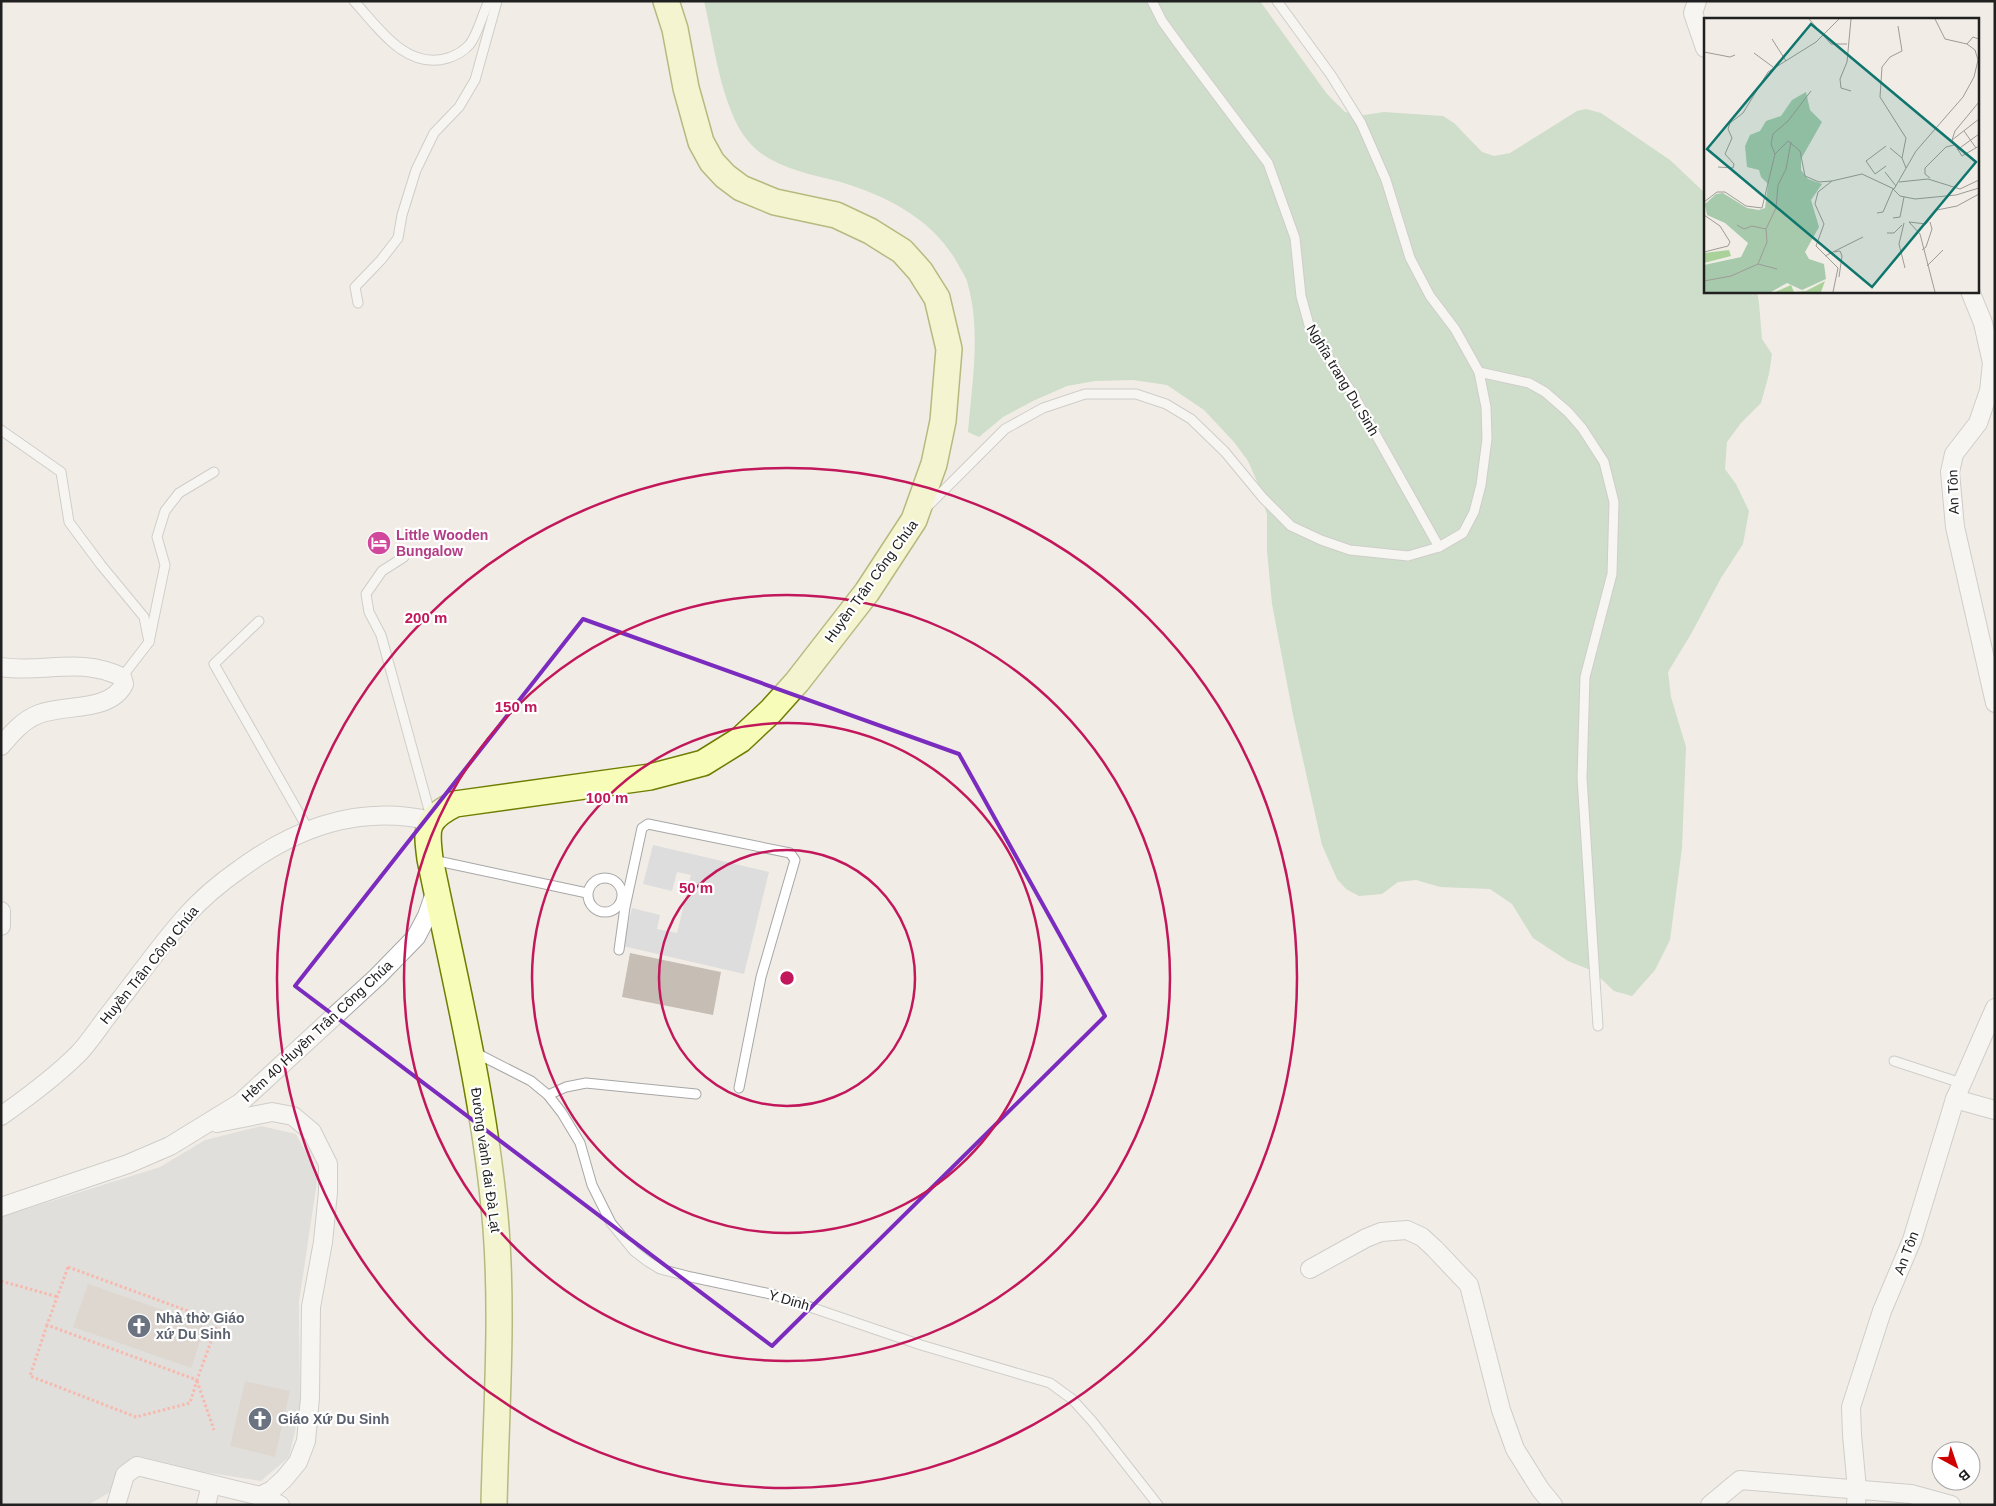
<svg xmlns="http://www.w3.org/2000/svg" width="1996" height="1506" font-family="Helvetica,sans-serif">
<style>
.residential{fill:#dedddd}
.religious{fill:#cecece}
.cemetery{fill:#a7caac}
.building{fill:#c6bdb5}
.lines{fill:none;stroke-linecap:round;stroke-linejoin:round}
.lane-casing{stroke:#a7a7a7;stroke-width:11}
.street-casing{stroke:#a7a7a7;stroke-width:20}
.secondary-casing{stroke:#6f7d01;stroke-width:28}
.path{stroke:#fe796a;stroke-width:3;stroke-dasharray:2.5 2.5;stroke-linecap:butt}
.lane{stroke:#fff;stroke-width:9}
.street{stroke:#fff;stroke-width:18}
.secondary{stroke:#f8fcb9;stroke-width:25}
.marked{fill:none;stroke:#7b2cbf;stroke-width:4;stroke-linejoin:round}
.ring{fill:none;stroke:#c2185b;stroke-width:2.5}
.labels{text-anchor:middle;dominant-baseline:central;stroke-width:4.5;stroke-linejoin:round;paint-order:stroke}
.street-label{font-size:14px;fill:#202020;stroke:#fff}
.hotel-label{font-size:14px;font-weight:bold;fill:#b23c85;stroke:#fff;text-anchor:start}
.worship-label{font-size:14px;font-weight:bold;fill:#5b616d;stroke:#fff;text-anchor:start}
.inset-road{fill:none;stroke:#9d9b97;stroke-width:1}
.view{fill:#0f766e;fill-opacity:0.15;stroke:#0f766e;stroke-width:2.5}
.inset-edge{fill:none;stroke:#202020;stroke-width:2.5}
.centre{fill:#c2185b;stroke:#fff;stroke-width:2.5}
.ring-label{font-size:15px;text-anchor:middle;font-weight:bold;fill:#c2185b;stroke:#fff;stroke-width:4.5;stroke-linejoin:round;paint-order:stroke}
</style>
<rect width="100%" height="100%" fill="#f1ede6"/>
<path class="residential" d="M 653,845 L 769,872 L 744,974 L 623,946 L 632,908 L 660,915 L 657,929 L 677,933 L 691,875 L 677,872 L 672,891 L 643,884 Z"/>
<path class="religious" d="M 261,1126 L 296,1134 L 318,1175 L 299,1302 L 300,1409 L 289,1457 L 261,1481 L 204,1472 L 139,1456 L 119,1473 L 112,1491 L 88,1505 L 1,1505 L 1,1217 L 160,1167 L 205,1140 Z"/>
<path class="cemetery" d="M 704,1 L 1260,1 L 1327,94 L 1345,112 L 1364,115 L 1384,112 L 1443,116 L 1454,123 L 1482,152 L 1494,156 L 1510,153 L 1577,111 L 1586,109 L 1601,113 L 1670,160 L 1705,193 L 1705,291 L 1757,291 L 1759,303 L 1762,339 L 1772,354 L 1769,374 L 1761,403 L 1741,423 L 1727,442 L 1725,469 L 1736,484 L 1749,511 L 1743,544 L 1721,578 L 1691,634 L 1668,672 L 1671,697 L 1686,747 L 1682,848 L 1670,940 L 1655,970 L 1632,996 L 1614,991 L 1593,971 L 1568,961 L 1533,938 L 1512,904 L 1490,889 L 1440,887 L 1416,880 L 1398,882 L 1382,894 L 1359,896 L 1346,889 L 1337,879 L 1322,845 L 1293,715 L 1272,604 L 1267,551 L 1267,515 L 1259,486 L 1248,461 L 1234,442 L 1204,410 L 1167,385 L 1133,380 L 1095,381 L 1067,386 L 1033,401 L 1003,417 L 979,437 L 968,432 C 972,384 981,331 968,285 C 967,279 963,273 960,268 C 936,220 886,195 837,181 C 808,174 768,166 748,141 C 721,108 714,43 704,1 Z"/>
<g class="building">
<path d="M 630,953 L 721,972 L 713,1015 L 622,997 Z"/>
<path d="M 88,1284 L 206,1325 L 191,1368 L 73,1327 Z"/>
<path d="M 245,1381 L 290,1391 L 275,1457 L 230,1446 Z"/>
</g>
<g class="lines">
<g class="lane-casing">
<g id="lane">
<path d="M 354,1 C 378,27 406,71 448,58 C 457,55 463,52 470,44 C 479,31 482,15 489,1"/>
<path d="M 1152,1 L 1162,21 L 1183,50 L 1268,163 L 1295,238 L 1301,296 L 1309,325 L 1322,348 L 1353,394 L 1439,547"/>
<path d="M 358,303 L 355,287 L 381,260 L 398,238 L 402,215 L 416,170 L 434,133 L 459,107 L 475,80 L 497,1"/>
<path d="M 1479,372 L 1529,383 L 1545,392 L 1568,412 L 1582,428 L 1604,462 L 1614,502 L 1612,574 L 1585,677 L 1582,778 L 1598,1026"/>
<path d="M 1,430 L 61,472 L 69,522 L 101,565 L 144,617 L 149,642"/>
<path d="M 926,508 L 1005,429 L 1043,408 L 1085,394 L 1136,394 L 1166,404 L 1191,419 L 1225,452 L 1263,498 L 1291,526 L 1321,540 L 1350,550 L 1408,556 L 1439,547 L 1463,533 L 1474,512 L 1481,485 L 1487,439 L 1486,407 L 1479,372 L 1455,329 L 1430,296 L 1410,258 L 1386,180 L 1361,123 L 1331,75 L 1277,1"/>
<path d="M 404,557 L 382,571 L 366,594 L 369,612 L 381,635 L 431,817"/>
<path d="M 259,621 L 214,664 L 308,829"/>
<path d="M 122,677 L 149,642 L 165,565 L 157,537 L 165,511 L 179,493 L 214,472"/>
<path d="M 433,860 L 587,893"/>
<circle cx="605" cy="895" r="17"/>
<path d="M 619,950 L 625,907 L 642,828 L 648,824 L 790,853 L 795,860 L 761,977 L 739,1088"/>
<path d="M 476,1053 L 531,1081 L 548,1095 L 562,1113 L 580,1143 L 592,1185 L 611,1223 L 634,1251 L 647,1261 L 660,1269 L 691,1277 L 775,1295 L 921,1345 L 1050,1383 L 1072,1399 L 1092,1421 L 1158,1505"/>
<path d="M 1894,1061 L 1961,1083"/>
<path d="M 548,1095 L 566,1087 L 586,1083 L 696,1094"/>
</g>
</g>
<g class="street-casing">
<g id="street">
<path d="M 1697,1 L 1693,13 L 1705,48"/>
<path d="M 1970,291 L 1983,323 L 1992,363 L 1989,391 L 1978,423 L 1954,454 L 1950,472 L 1955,527 L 1995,703"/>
<path d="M 1,667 C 44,674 78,656 122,677 L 124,684 C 111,712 65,704 39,714 C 23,720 12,733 1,746"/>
<path d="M 1,911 L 1,926"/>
<path d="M 1955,1099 L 1995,1110"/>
<path d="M 1,1116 C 28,1097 55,1077 78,1054 C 88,1044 97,1030 106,1018 C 133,984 157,949 186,916 C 202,898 220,883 240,869 C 297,827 360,804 432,821"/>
<path d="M 217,1123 L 272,1112 L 293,1116 L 312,1132 L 328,1164 L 328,1192 L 323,1242 L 311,1307 L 310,1398 L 306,1441 L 298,1462 L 284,1479 L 272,1490 L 260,1496"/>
<path d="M 1,1207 L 128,1164 L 170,1146 L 240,1103 L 377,977 L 416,937 L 427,916 L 436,890"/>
<path d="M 1310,1269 L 1366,1238 L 1381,1232 L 1407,1230 L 1422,1237 L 1435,1249 L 1469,1285 L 1501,1410 L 1515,1449 L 1540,1489 L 1553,1505"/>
<path d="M 116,1505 L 125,1475 L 137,1466 L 260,1496 L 280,1505"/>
<path d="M 206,1505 L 211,1485"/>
<path d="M 1710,1505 L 1740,1480 L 1911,1494 L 1951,1505"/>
<path d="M 1856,1505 L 1857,1489 L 1852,1435 L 1851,1407 L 1882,1311 L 1912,1240 L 1955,1099 L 1995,1008"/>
</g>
</g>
<g class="secondary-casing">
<path id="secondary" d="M 494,1505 C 496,1413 503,1320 496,1228 C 486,1104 455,981 430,859 C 426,828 425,819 455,804 L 650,777 L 703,763 L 740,740 L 771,711 L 797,682 L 867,592 L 914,520 L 934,464 L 943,421 L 949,349 L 937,298 L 920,271 L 902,251 L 870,231 L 836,215 L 775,202 L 741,188 L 725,176 L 712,162 L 701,142 L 686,88 L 675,29 L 666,1"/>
</g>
<g class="path">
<path d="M 68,1267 L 218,1322 L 197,1380 L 47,1325 Z"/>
<path d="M 1,1281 L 58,1297"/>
<path d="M 47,1325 L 30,1376 L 136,1417 L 190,1403 L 197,1380"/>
<path d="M 197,1381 L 214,1430"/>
</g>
<use href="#lane" class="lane"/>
<use href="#street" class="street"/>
<use href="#secondary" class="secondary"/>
</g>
<path d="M0 0H1996V1506H0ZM 583,619 L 959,754 L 1105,1016 L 772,1346 L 295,986 Z" fill="#f1ede6" fill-opacity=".55" fill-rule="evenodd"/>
<path class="marked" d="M 583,619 L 959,754 L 1105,1016 L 772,1346 L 295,986 Z"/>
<g class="ring">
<circle cx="787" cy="978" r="128"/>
<circle cx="787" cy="978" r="255"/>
<circle cx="787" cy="978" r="383"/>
<circle cx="787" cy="978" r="510"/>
</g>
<defs>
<g id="hotel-disc" transform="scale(1.25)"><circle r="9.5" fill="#d1479c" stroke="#fff"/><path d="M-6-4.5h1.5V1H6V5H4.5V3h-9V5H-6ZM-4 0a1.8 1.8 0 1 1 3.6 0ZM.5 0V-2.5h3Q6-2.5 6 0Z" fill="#fff"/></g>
<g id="church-disc" transform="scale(1.25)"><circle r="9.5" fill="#6b7280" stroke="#fff"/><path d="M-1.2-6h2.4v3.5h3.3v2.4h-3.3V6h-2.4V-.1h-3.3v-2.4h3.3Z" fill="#fff"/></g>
</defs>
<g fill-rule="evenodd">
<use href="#hotel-disc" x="379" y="543"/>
<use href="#church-disc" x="139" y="1326"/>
<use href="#church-disc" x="260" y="1419"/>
</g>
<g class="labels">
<g class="street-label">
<text transform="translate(1343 380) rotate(59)">Nghĩa trang Du Sinh</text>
<text transform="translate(1953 492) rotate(-92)">An Tôn</text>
<text transform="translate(871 581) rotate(-54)">Huyền Trân Công Chúa</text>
<text transform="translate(149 965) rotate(-51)">Huyền Trân Công Chúa</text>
<text transform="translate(317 1031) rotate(-43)">Hẻm 40 Huyền Trân Công Chúa</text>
<text transform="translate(486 1160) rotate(82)">Đường vành đai Đà Lạt</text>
<text transform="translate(1906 1253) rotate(-69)">An Tôn</text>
<text transform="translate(789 1300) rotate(16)">Y Dinh</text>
</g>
<g class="hotel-label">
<text x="396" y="535">Little Wooden<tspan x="396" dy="16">Bungalow</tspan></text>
</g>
<g class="worship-label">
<text x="156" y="1318">Nhà thờ Giáo<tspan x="156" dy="16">xứ Du Sinh</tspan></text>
<text x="278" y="1419">Giáo Xứ Du Sinh</text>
</g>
</g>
<g transform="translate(1704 18)">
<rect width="275" height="275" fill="#f1ede6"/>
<path d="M 25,232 L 27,238 L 0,245 L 0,235 ZM 121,263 L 117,274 L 71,274 L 87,267 L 90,274 L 102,273 Z" fill="#aad19a"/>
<path d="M 102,74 L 106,92 L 118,104 L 97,141 L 97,152 L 104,161 L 118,166 L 107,182 L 115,209 L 101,234 L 105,241 L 120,246 L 122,261 L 98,272 L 83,265 L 67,274 L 0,274 L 0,247 L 37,239 L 44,225 L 21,205 L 3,197 L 1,186 L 12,176 L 19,175 L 43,190 L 55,192 L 61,190 L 64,166 L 57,159 L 55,152 L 43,149 L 41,128 L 46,117 L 56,113 L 62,103 L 77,98 L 88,82 Z" fill="#a7caac"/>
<path class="inset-road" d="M 105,1 L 127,26 L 143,26M 147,1 L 143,44 L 136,61 L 137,70 L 147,73M 194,8 L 198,33 L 186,39 L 178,49 L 176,79 L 202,120 L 198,140 L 202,150M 68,21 L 82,43M 263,26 L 269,19 L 275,21M 0,34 L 26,39 L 31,37M 50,35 L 69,49M 275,84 L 251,113 L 248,122 L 258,138 L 275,128M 260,113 L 272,130M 248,122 L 275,101M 182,128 L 162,143 L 171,156 L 182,148M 186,130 L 198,140M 253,132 L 275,116M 71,136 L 67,126 L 69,116 L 84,103 L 107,73M 14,149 L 29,150 L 30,146 L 21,136 L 28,120 L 24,111 L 26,105 L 39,95 L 64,54 L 112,24 L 135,1M 181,154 L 192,168M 226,160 L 221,156 L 221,150 L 242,129 L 250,127M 195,164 L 224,161 L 256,171 L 275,162M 0,184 L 13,174 L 21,174 L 42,188 L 58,190 L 71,136 L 84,123 L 96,133 L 101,158 L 115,164 L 128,163M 173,195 L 179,194 L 189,171 L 196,178 L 211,181 L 252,177 L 275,170M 0,197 L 16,208 L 26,224 L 24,228 L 0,234M 189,200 L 196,199 L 200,179M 200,205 L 195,226 L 201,250M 33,207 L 40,211 L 48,208 L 62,211M 183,215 L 190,215 L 198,207M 218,232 L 222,229 L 228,211 L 226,204M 130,234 L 136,233 L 138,238 L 135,259M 121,238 L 159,219M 54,246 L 73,251M 223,248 L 239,232M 0,263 L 27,258 L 54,246 L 63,224 L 62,211 L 72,190 L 74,167 L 82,151 L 87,124M 129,274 L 134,250 L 112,228 L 120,206 L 111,186 L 114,174 L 128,163 L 158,156 L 190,171 L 212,133 L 259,79 L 270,59 L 274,42 L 271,32 L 263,26 L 241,21 L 231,1M 231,274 L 216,216 L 205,204 L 222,206 L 233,192 L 253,188 L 275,176"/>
<path class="view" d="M 107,6 L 272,144 L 168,269 L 3,131 Z"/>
<rect width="275" height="275" class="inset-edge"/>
</g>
<circle cx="787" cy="978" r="8" class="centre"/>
<g class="ring-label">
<text x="426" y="623">200 m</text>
<text x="516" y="712">150 m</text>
<text x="607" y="803">100 m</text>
<text x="696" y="893">50 m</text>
</g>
<rect width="1996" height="1506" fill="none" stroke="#202020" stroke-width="5"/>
<g transform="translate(1956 1466) rotate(140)"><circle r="24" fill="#ffffff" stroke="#a6a6a6"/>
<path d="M0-4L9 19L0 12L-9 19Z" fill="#d00000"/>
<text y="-8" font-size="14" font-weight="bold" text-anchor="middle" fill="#202020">B</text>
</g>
</svg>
